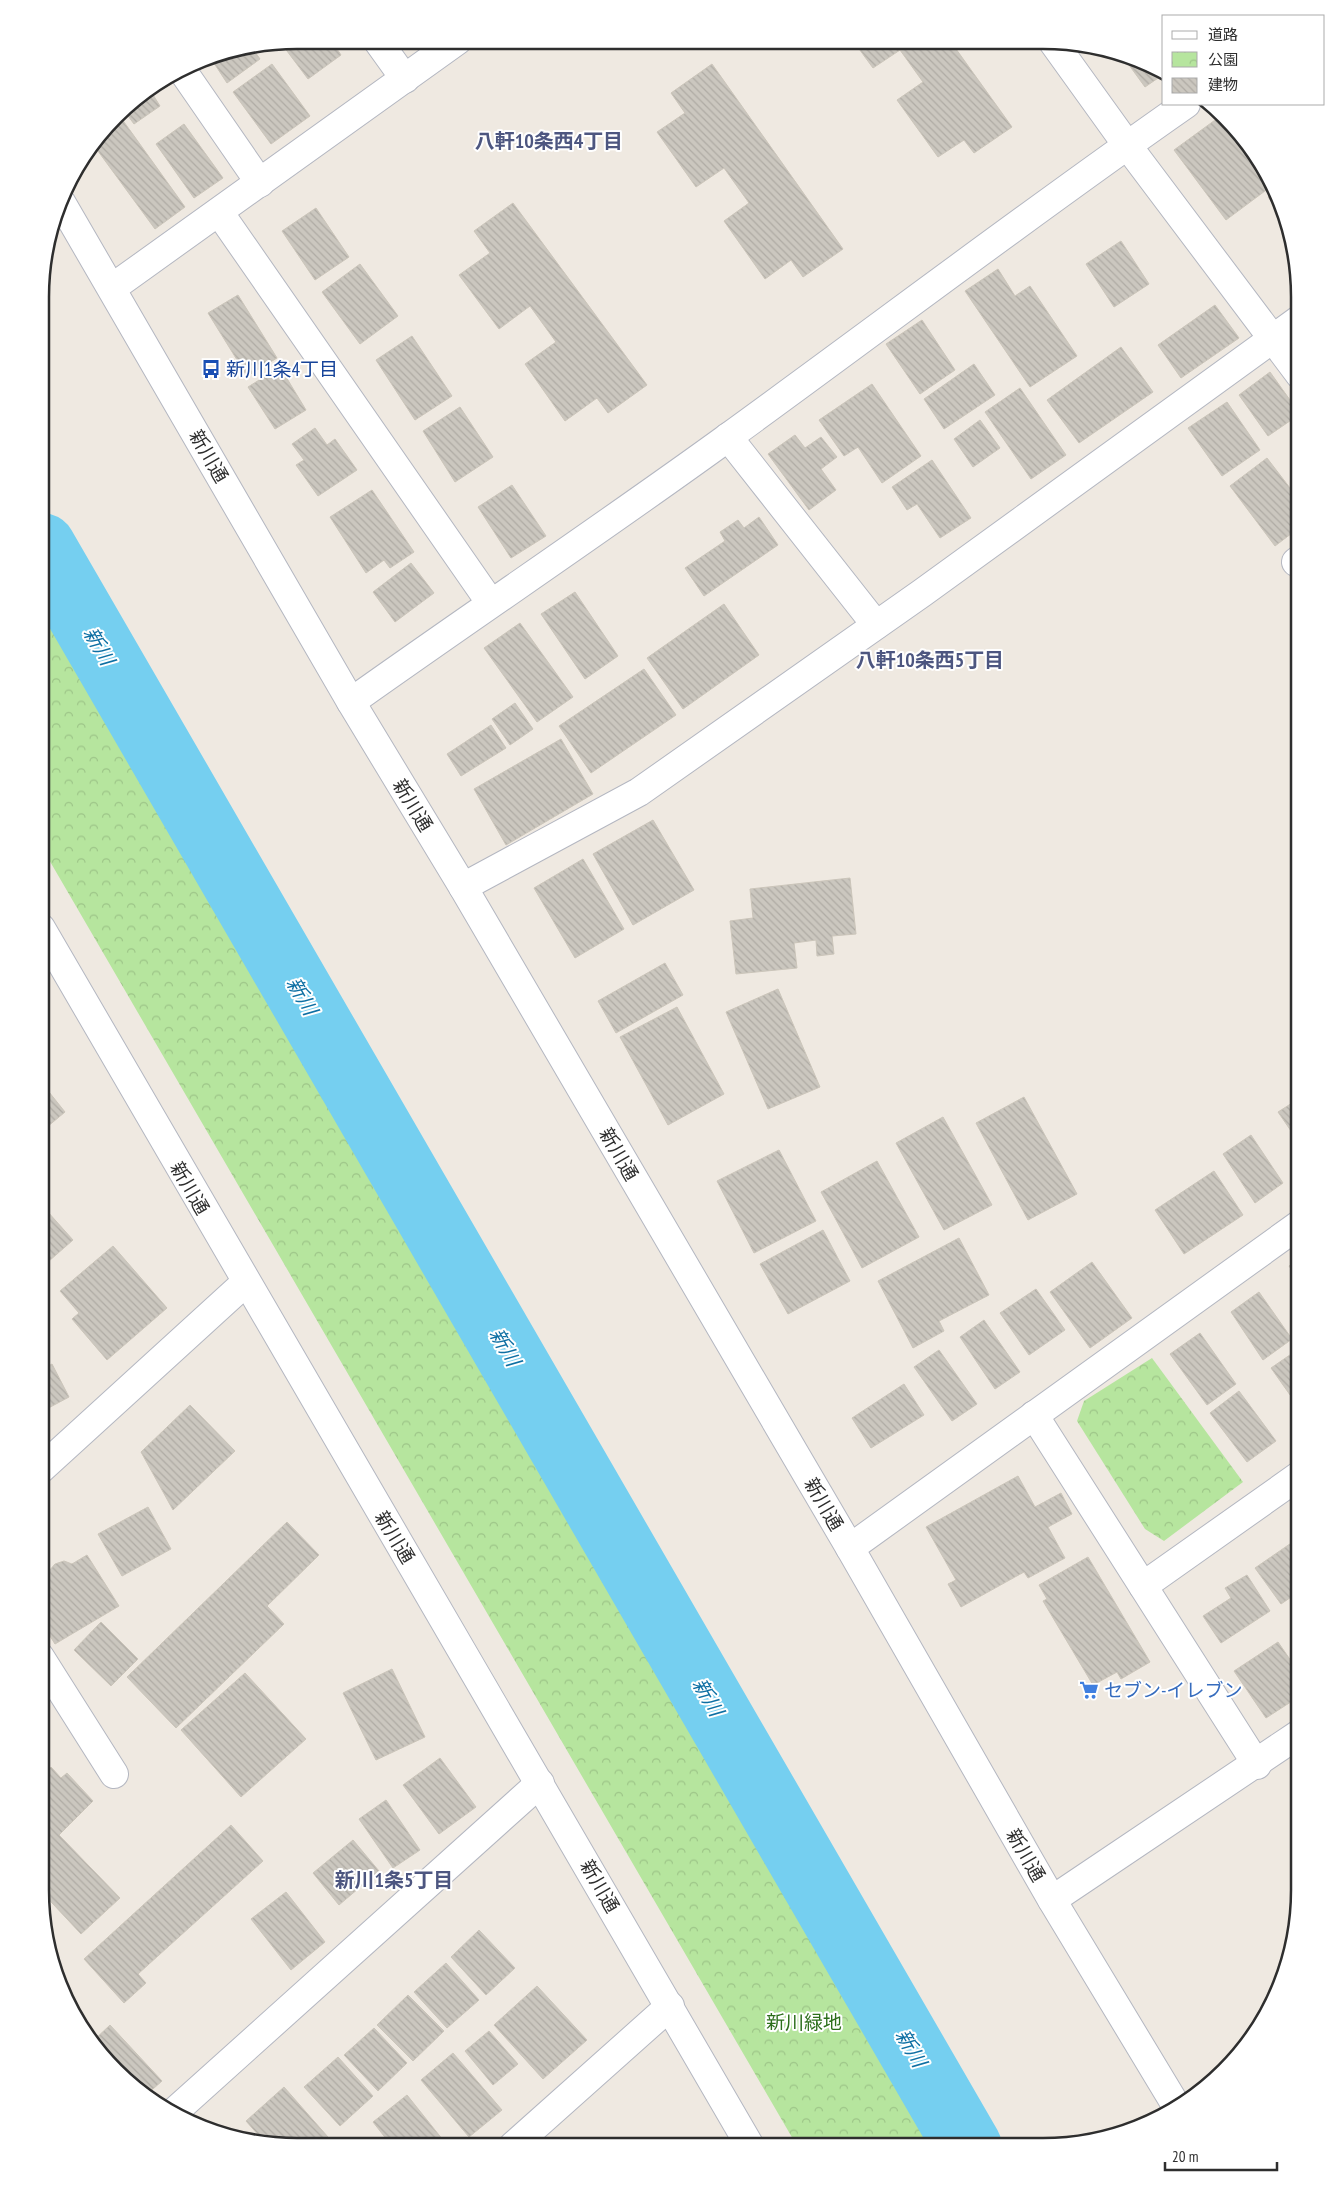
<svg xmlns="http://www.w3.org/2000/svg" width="1340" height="2187" font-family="'PT Sans Narrow','Noto Sans JP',sans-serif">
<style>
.park{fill:url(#park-crowns)}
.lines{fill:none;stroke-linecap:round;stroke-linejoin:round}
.river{stroke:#75cff0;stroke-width:68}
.building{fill:url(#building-back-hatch);stroke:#cbc5ba}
.minor-casing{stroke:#b4b7c1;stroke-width:30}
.tertiary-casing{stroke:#b4b7c1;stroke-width:30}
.minor{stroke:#fff;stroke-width:28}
.tertiary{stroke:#fff;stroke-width:28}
.labels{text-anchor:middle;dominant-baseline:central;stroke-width:4;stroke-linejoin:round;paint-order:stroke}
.transit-label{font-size:19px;fill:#164399;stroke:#fff;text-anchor:start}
.street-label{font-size:19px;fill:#2e2e2e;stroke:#fff}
.shop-label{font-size:19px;fill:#366cbe;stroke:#fff;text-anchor:start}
.park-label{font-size:19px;fill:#2c6e1b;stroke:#fff}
.neighbourhood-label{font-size:20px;font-weight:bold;fill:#4d5680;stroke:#fff}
.water-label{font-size:20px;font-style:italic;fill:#0d6fa3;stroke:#fff}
.rim{fill:none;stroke:#2e2e2e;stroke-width:2.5}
</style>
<defs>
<pattern id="park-crowns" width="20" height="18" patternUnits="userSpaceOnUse" patternTransform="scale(1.25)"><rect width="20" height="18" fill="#b6e59e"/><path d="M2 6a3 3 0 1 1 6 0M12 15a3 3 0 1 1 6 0" fill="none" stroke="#9dc588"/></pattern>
<pattern id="building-back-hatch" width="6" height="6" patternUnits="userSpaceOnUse" patternTransform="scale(1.25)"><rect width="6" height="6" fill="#cbc7bf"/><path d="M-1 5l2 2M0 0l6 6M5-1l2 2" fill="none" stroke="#afaba4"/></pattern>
</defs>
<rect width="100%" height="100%" fill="#efe9e1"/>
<g class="park">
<path d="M 42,586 L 284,1007 L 955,2147 L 797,2146 L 41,846 Z"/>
<path d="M 1152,1358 L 1243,1482 L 1164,1541 L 1145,1529 L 1077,1421 L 1084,1401 Z"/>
</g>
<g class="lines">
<path class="river" d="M 42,547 L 968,2147"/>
</g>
<g class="building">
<path d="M 297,40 L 331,40 L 341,55 L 308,79 L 281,43 Z"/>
<path d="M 854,42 L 951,42 L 1012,127 L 974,153 L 964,140 L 938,157 L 897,100 L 923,82 L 900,50 L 873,68 Z"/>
<path d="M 253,49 L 260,59 L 227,83 L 210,57 Z"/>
<path d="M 1121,54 L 1141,60 L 1164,74 L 1145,87 Z"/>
<path d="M 272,64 L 310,116 L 271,144 L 233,92 Z"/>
<path d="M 712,64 L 843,249 L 803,277 L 791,260 L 765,279 L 724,221 L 749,203 L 724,168 L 696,187 L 657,132 L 685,113 L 671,93 Z"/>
<path d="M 150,90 L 160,106 L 134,124 L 123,109 L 127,104 Z"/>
<path d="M 119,115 L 185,207 L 155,229 L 95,147 Z"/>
<path d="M 1222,115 L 1247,141 L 1273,185 L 1226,220 L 1174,150 Z"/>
<path d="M 184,124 L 223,178 L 194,198 L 156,144 Z"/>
<path d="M 1276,192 L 1281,199 L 1285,220 L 1268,197 Z"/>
<path d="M 513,203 L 647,385 L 608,413 L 597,398 L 565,421 L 525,364 L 556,342 L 530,306 L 499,329 L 459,275 L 490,253 L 474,231 Z"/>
<path d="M 316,208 L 349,257 L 315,280 L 282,231 Z"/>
<path d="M 1121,241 L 1149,284 L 1114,307 L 1086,264 Z"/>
<path d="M 360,264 L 398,316 L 360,344 L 322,292 Z"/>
<path d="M 998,269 L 1015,296 L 1030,286 L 1077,356 L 1030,387 L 965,291 Z"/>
<path d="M 238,295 L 277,358 L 247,376 L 208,313 Z"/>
<path d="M 1215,305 L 1239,338 L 1181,378 L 1158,345 Z"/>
<path d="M 922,320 L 955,370 L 920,394 L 886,344 Z"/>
<path d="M 412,336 L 452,396 L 415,420 L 376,360 Z"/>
<path d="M 1121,347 L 1153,392 L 1079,443 L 1047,400 Z"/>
<path d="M 974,364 L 995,395 L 944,429 L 924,399 Z"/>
<path d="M 280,367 L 306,410 L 275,429 L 248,387 Z"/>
<path d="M 1270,372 L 1300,414 L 1268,436 L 1239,395 Z"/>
<path d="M 872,384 L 921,456 L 882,483 L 858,447 L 844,456 L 819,420 Z"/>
<path d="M 1020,388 L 1066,455 L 1031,479 L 985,412 Z"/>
<path d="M 1227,402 L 1260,450 L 1222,476 L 1188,428 Z"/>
<path d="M 460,407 L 493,457 L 455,482 L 423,431 Z"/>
<path d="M 980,420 L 1000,448 L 973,467 L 954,439 Z"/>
<path d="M 315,428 L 327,445 L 335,439 L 357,470 L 318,496 L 296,465 L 304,460 L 292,444 Z"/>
<path d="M 795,435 L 805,448 L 821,437 L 837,457 L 821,469 L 836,490 L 809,510 L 768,454 Z"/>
<path d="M 1267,458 L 1300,501 L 1300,527 L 1275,546 L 1230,486 Z"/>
<path d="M 932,460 L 971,518 L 940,538 L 917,504 L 907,510 L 892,487 Z"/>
<path d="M 512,485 L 546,536 L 511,558 L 478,507 Z"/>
<path d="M 372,490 L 414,552 L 390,568 L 384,560 L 366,573 L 330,517 Z"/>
<path d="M 759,517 L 778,545 L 704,596 L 685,568 L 725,541 L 720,532 L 738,520 L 744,528 Z"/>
<path d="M 411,563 L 434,593 L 395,622 L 373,592 Z"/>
<path d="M 575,592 L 618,656 L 585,679 L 541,614 Z"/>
<path d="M 724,604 L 759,655 L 683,709 L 647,658 Z"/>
<path d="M 520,623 L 573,697 L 537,722 L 484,648 Z"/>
<path d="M 644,669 L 676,715 L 591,773 L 559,726 Z"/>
<path d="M 515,703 L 533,729 L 510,745 L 492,719 Z"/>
<path d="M 491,725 L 506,748 L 461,776 L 447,754 Z"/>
<path d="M 561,739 L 593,794 L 506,845 L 474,789 Z"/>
<path d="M 653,820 L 694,890 L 633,925 L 593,854 Z"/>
<path d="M 583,859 L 624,929 L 575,958 L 534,888 Z"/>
<path d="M 850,878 L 856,934 L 832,936 L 834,954 L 817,956 L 816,940 L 794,943 L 797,968 L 736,974 L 730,921 L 753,918 L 750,889 Z"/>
<path d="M 665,963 L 683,995 L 616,1033 L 598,1001 Z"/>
<path d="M 778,989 L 820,1087 L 768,1109 L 726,1012 Z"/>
<path d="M 677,1007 L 724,1094 L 668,1125 L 620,1037 Z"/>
<path d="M 41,1082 L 65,1112 L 41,1132 Z"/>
<path d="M 1024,1097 L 1077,1194 L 1028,1220 L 976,1123 Z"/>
<path d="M 1300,1098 L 1300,1144 L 1278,1112 Z"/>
<path d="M 943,1117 L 992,1205 L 944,1230 L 896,1143 Z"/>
<path d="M 1251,1135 L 1283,1183 L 1255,1203 L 1223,1154 Z"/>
<path d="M 779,1150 L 816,1221 L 754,1253 L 717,1181 Z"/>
<path d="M 877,1161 L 919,1237 L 862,1268 L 821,1192 Z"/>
<path d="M 1214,1171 L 1243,1215 L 1184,1254 L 1155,1210 Z"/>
<path d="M 47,1211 L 73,1240 L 41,1268 L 41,1217 Z"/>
<path d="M 823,1230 L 850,1281 L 788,1314 L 760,1264 Z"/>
<path d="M 959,1238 L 989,1295 L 939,1321 L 944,1331 L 913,1348 L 878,1281 Z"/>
<path d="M 113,1246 L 167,1308 L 107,1360 L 72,1319 L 79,1313 L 60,1291 Z"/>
<path d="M 1300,1258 L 1300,1282 L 1289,1266 Z"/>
<path d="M 1092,1262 L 1132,1318 L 1090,1348 L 1050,1292 Z"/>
<path d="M 1036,1289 L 1065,1330 L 1029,1355 L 1000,1313 Z"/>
<path d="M 1259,1292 L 1292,1339 L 1263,1360 L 1231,1312 Z"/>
<path d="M 984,1320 L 1020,1372 L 995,1389 L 960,1337 Z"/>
<path d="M 41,1326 L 50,1336 L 41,1345 Z"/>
<path d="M 1200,1333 L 1236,1384 L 1207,1405 L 1170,1354 Z"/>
<path d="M 1300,1348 L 1300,1409 L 1271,1368 Z"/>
<path d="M 939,1350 L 977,1404 L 952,1421 L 914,1367 Z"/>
<path d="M 52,1364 L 69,1397 L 41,1412 L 41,1370 Z"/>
<path d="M 904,1384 L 924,1415 L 871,1448 L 852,1418 Z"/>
<path d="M 1239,1391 L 1276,1441 L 1247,1462 L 1210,1413 Z"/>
<path d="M 190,1405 L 235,1451 L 173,1510 L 141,1452 Z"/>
<path d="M 1018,1476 L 1035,1507 L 1061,1493 L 1072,1514 L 1048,1527 L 1065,1558 L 1028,1578 L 1024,1572 L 961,1607 L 948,1584 L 956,1580 L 926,1527 Z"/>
<path d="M 148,1507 L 171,1549 L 122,1576 L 98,1534 Z"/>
<path d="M 287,1522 L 319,1555 L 267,1606 L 284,1624 L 176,1728 L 127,1677 Z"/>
<path d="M 1300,1537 L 1300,1591 L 1281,1604 L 1255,1568 Z"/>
<path d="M 87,1555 L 119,1606 L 55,1644 L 40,1620 L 40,1583 L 49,1578 L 49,1571 L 55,1564 L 64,1561 L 72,1564 Z"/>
<path d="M 1088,1557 L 1150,1662 L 1121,1679 L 1117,1672 L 1093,1685 L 1043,1601 L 1047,1599 L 1039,1585 Z"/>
<path d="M 1247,1575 L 1270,1611 L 1221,1643 L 1203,1616 L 1231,1598 L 1225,1588 Z"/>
<path d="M 101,1622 L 138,1659 L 111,1686 L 74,1650 Z"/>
<path d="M 1278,1642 L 1300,1674 L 1300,1696 L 1266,1718 L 1234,1671 Z"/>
<path d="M 392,1669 L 425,1737 L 376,1760 L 343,1693 Z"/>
<path d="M 245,1673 L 306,1739 L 241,1797 L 181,1730 Z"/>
<path d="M 440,1758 L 476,1807 L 439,1834 L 403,1785 Z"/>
<path d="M 51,1767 L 61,1778 L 67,1773 L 93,1801 L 59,1835 L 120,1898 L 81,1934 L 40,1890 L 40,1777 Z"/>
<path d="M 386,1800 L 420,1850 L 393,1868 L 359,1819 Z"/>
<path d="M 231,1825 L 263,1861 L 138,1974 L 146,1983 L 124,2003 L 84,1959 Z"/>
<path d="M 353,1840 L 379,1871 L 339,1905 L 313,1873 Z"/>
<path d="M 286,1892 L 325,1942 L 291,1970 L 251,1919 Z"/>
<path d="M 479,1930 L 515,1968 L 486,1995 L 451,1957 Z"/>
<path d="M 446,1963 L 479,2000 L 447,2028 L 414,1992 Z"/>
<path d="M 537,1986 L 587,2040 L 543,2079 L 494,2025 Z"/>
<path d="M 408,1995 L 444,2031 L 413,2061 L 377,2025 Z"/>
<path d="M 110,2025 L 162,2081 L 145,2096 L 91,2043 Z"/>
<path d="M 374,2028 L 407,2063 L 378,2091 L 344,2055 Z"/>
<path d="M 489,2031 L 518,2064 L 493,2085 L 465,2051 Z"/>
<path d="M 453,2053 L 502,2110 L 469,2137 L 421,2080 Z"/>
<path d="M 338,2057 L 373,2096 L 340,2126 L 304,2087 Z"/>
<path d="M 284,2087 L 335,2145 L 267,2145 L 246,2121 Z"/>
<path d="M 407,2095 L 447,2145 L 391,2145 L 373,2122 Z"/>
</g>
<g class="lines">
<g class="minor-casing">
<g id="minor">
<path d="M 377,40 L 405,79"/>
<path d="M 1053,42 L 1127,145 L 1300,375"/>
<path d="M 182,70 L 260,183"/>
<path d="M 219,212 L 490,602"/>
<path d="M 112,288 L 458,40"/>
<path d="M 728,437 L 876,625"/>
<path d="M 1296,562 L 1300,559"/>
<path d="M 351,702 C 476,613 603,528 727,438 C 880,327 1031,212 1186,104"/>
<path d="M 463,887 L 639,792 L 922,593 L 1300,319"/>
<path d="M 1034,1415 L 1257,1765"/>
<path d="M 41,1469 L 245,1283"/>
<path d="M 850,1548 L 1300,1224"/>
<path d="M 1143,1586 L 1300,1475"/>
<path d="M 40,1657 L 114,1774"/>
<path d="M 1052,1900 L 1299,1734"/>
<path d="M 173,2113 L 540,1783"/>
<path d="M 513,2146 L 670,2006"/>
</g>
</g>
<g class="tertiary-casing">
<g id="tertiary">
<path d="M 61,202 L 351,702 L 463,887 L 850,1548 L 1052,1900 L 1177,2107"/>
<path d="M 41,928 C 275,1335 516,1739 750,2146"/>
</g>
</g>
<use href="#minor" class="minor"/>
<use href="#tertiary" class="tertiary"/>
</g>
<defs>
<g id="bus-bare" transform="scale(1.5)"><path d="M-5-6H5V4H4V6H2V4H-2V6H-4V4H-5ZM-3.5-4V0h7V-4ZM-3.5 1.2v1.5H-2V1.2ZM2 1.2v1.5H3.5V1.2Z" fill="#1a4fb4" stroke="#fff" stroke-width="2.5" paint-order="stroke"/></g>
<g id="supermarket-bare" transform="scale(1.5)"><path d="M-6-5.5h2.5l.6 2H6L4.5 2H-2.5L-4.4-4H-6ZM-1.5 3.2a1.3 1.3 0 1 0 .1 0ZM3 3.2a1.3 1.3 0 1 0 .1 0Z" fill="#3f7fe0" stroke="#fff" stroke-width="2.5" paint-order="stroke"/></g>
</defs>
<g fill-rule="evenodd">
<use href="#bus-bare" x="211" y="369"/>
<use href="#supermarket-bare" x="1089" y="1690"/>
</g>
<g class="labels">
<g class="transit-label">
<text x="226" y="369">新川1条4丁目</text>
</g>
<g class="street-label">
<text transform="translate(209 456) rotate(60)">新川通</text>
<text transform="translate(413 805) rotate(59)">新川通</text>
<text transform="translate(619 1154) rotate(60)">新川通</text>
<text transform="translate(190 1188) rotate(60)">新川通</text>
<text transform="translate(824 1504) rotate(60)">新川通</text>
<text transform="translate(395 1537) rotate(59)">新川通</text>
<text transform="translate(1026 1855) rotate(60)">新川通</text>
<text transform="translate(600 1886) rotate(60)">新川通</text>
</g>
<g class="shop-label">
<text x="1104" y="1690">セブン-イレブン</text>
</g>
<g class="park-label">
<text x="804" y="2022">新川緑地</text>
</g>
<g class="neighbourhood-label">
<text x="549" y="141">八軒10条西4丁目</text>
<text x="930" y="660">八軒10条西5丁目</text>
<text x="394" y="1880">新川1条5丁目</text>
</g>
<g class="water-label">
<text transform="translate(99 646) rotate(60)">新川</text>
<text transform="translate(302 996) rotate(60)">新川</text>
<text transform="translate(505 1347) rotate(60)">新川</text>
<text transform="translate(708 1697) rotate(60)">新川</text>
<text transform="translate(911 2048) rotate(60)">新川</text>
</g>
</g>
<path d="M0 0H1340V2187H0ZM297 49H1043A248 248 0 0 1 1291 297V1890A248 248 0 0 1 1043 2138H297A248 248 0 0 1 49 1890V297A248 248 0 0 1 297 49Z" fill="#fff" fill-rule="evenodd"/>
<path class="rim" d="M297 49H1043A248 248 0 0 1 1291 297V1890A248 248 0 0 1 1043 2138H297A248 248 0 0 1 49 1890V297A248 248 0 0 1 297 49Z"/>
<rect x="1162" y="15" width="162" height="90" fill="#ffffff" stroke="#ababab"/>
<rect x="1172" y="31" width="25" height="8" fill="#ffffff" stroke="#ababab"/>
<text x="1208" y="40" font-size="15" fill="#2e2e2e">道路</text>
<rect x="1172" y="52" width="25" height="15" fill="url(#park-crowns)" stroke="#ababab"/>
<text x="1208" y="65" font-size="15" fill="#2e2e2e">公園</text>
<rect x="1172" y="78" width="25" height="15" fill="url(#building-back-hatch)" stroke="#ababab"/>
<text x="1208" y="90" font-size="15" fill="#2e2e2e">建物</text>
<path d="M1165 2162v8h112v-8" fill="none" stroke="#2e2e2e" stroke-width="2.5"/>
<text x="1172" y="2162" font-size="15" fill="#2e2e2e" stroke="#ffffff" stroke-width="4" paint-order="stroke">20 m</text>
</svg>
